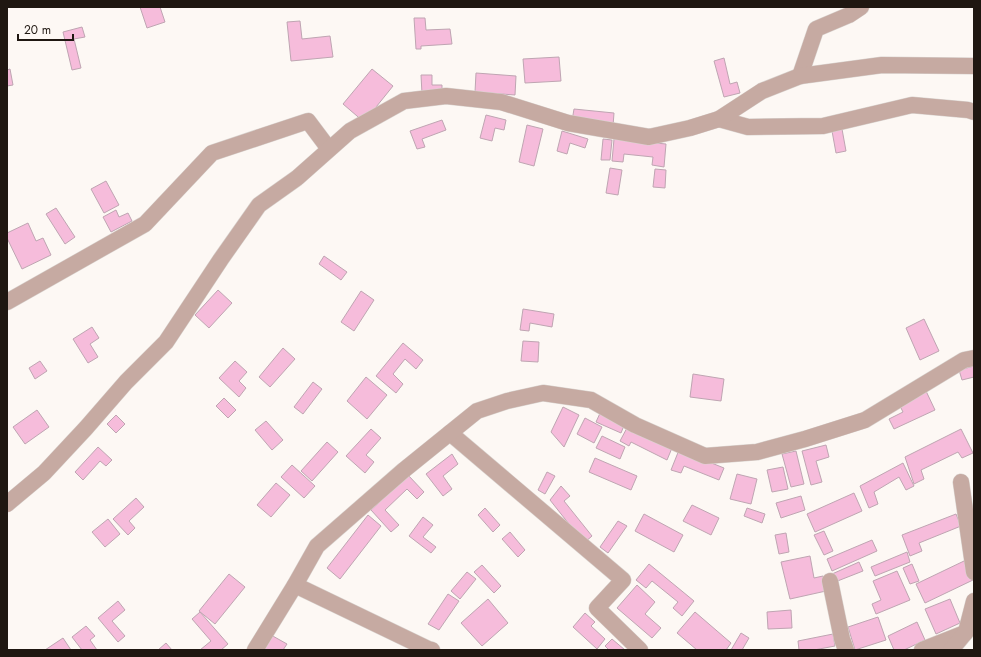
<svg xmlns="http://www.w3.org/2000/svg" width="981" height="657" font-family="Jost,sans-serif">
<style>
.building{fill:#f6bcdb;stroke:#bfa5b2}
.lines{fill:none;stroke-linecap:round;stroke-linejoin:round}
.minor-casing{stroke:#d9d4d0;stroke-width:17}
.minor{stroke:#c6aaa2;stroke-width:16}
</style>
<rect width="100%" height="100%" fill="#fdf8f4"/>
<g class="building">
<path d="M 140,7 L 160,7 L 165,22 L 147,28 Z"/>
<path d="M 414,18 L 425,18 L 426,30 L 450,29 L 452,44 L 421,46 L 421,49 L 416,49 Z"/>
<path d="M 300,21 L 302,39 L 330,36 L 333,57 L 291,61 L 287,22 Z"/>
<path d="M 82,27 L 85,37 L 74,39 L 81,68 L 72,70 L 63,32 Z"/>
<path d="M 559,57 L 561,81 L 525,83 L 523,59 Z"/>
<path d="M 724,58 L 730,84 L 737,82 L 740,93 L 724,97 L 714,61 Z"/>
<path d="M 10,69 L 13,85 L 7,86 L 7,70 Z"/>
<path d="M 372,69 L 393,86 L 364,122 L 343,104 Z"/>
<path d="M 476,73 L 516,76 L 515,95 L 475,92 Z"/>
<path d="M 421,75 L 432,75 L 432,85 L 442,85 L 442,93 L 422,94 Z"/>
<path d="M 574,109 L 614,113 L 613,126 L 572,121 Z"/>
<path d="M 486,115 L 506,120 L 504,130 L 495,128 L 492,141 L 480,138 Z"/>
<path d="M 442,120 L 446,130 L 422,139 L 425,147 L 417,149 L 410,131 Z"/>
<path d="M 527,125 L 543,129 L 534,166 L 519,162 Z"/>
<path d="M 842,129 L 846,151 L 836,153 L 832,131 Z"/>
<path d="M 562,131 L 588,139 L 585,148 L 570,143 L 567,154 L 557,151 Z"/>
<path d="M 603,139 L 612,140 L 610,160 L 601,160 Z"/>
<path d="M 614,139 L 666,144 L 664,167 L 652,165 L 653,157 L 624,154 L 623,162 L 612,161 Z"/>
<path d="M 610,168 L 622,170 L 618,195 L 606,193 Z"/>
<path d="M 655,169 L 666,170 L 665,188 L 653,187 Z"/>
<path d="M 106,181 L 119,205 L 104,213 L 91,189 Z"/>
<path d="M 56,208 L 75,237 L 65,244 L 46,214 Z"/>
<path d="M 116,210 L 119,217 L 128,213 L 132,221 L 111,232 L 103,217 Z"/>
<path d="M 28,223 L 36,241 L 43,238 L 51,255 L 22,269 L 7,238 L 7,233 Z"/>
<path d="M 324,256 L 347,272 L 341,280 L 319,264 Z"/>
<path d="M 218,290 L 232,303 L 209,328 L 195,315 Z"/>
<path d="M 361,291 L 374,300 L 354,331 L 341,322 Z"/>
<path d="M 523,309 L 554,314 L 552,327 L 530,323 L 529,331 L 520,330 Z"/>
<path d="M 924,319 L 939,351 L 920,360 L 906,328 Z"/>
<path d="M 92,327 L 99,338 L 90,344 L 98,357 L 88,363 L 73,339 Z"/>
<path d="M 523,341 L 539,342 L 538,362 L 521,361 Z"/>
<path d="M 403,343 L 423,360 L 416,369 L 405,359 L 393,374 L 403,384 L 396,393 L 376,376 Z"/>
<path d="M 283,348 L 295,359 L 270,387 L 259,377 Z"/>
<path d="M 40,361 L 47,371 L 35,379 L 29,368 Z"/>
<path d="M 235,361 L 247,372 L 239,381 L 246,388 L 239,397 L 219,378 Z"/>
<path d="M 974,366 L 974,377 L 962,380 L 959,370 Z"/>
<path d="M 693,374 L 724,379 L 721,401 L 690,397 Z"/>
<path d="M 366,377 L 387,395 L 367,419 L 347,401 Z"/>
<path d="M 313,382 L 322,389 L 303,414 L 294,407 Z"/>
<path d="M 926,391 L 935,410 L 894,429 L 889,419 L 903,412 L 899,404 Z"/>
<path d="M 224,398 L 236,410 L 228,418 L 216,406 Z"/>
<path d="M 563,407 L 579,415 L 564,447 L 551,432 Z"/>
<path d="M 37,410 L 49,427 L 25,444 L 13,427 Z"/>
<path d="M 601,411 L 625,423 L 621,433 L 596,422 Z"/>
<path d="M 116,415 L 125,424 L 116,433 L 107,424 Z"/>
<path d="M 585,418 L 602,427 L 594,443 L 577,434 Z"/>
<path d="M 266,421 L 283,440 L 272,450 L 255,430 Z"/>
<path d="M 628,426 L 672,448 L 667,460 L 631,442 L 629,446 L 620,441 Z"/>
<path d="M 371,429 L 381,438 L 366,455 L 374,462 L 365,473 L 346,456 Z"/>
<path d="M 961,429 L 973,453 L 962,458 L 958,452 L 921,470 L 924,479 L 914,484 L 905,457 Z"/>
<path d="M 602,436 L 625,447 L 620,459 L 596,448 Z"/>
<path d="M 327,442 L 338,452 L 312,481 L 301,471 Z"/>
<path d="M 826,445 L 829,457 L 816,461 L 822,482 L 811,485 L 802,451 Z"/>
<path d="M 98,447 L 112,460 L 106,466 L 100,461 L 83,480 L 75,472 Z"/>
<path d="M 679,450 L 724,468 L 719,480 L 684,466 L 681,473 L 671,470 Z"/>
<path d="M 796,451 L 804,484 L 791,487 L 782,454 Z"/>
<path d="M 452,454 L 458,464 L 443,476 L 452,489 L 443,496 L 426,474 Z"/>
<path d="M 595,458 L 637,476 L 631,490 L 589,472 Z"/>
<path d="M 903,463 L 914,486 L 906,490 L 899,477 L 874,492 L 878,504 L 869,508 L 860,486 Z"/>
<path d="M 292,465 L 315,486 L 304,498 L 281,477 Z"/>
<path d="M 783,467 L 788,489 L 772,492 L 767,470 Z"/>
<path d="M 547,472 L 555,476 L 545,494 L 538,490 Z"/>
<path d="M 737,474 L 757,479 L 751,504 L 730,499 Z"/>
<path d="M 408,475 L 424,492 L 417,499 L 407,489 L 385,510 L 399,525 L 391,532 L 371,510 Z"/>
<path d="M 276,483 L 290,495 L 271,517 L 257,505 Z"/>
<path d="M 561,486 L 570,496 L 564,501 L 592,536 L 584,543 L 550,500 Z"/>
<path d="M 854,493 L 862,511 L 815,532 L 807,514 Z"/>
<path d="M 801,496 L 805,510 L 781,518 L 776,503 Z"/>
<path d="M 136,498 L 144,507 L 129,521 L 135,528 L 128,535 L 113,519 Z"/>
<path d="M 692,505 L 719,518 L 711,535 L 683,521 Z"/>
<path d="M 485,508 L 500,525 L 493,532 L 478,515 Z"/>
<path d="M 747,508 L 765,514 L 762,523 L 744,516 Z"/>
<path d="M 644,514 L 683,535 L 674,552 L 635,531 Z"/>
<path d="M 956,514 L 961,526 L 919,543 L 922,551 L 910,556 L 902,535 Z"/>
<path d="M 368,515 L 381,526 L 340,579 L 327,568 Z"/>
<path d="M 423,517 L 433,525 L 423,537 L 436,547 L 431,553 L 409,536 Z"/>
<path d="M 108,519 L 120,534 L 105,547 L 92,532 Z"/>
<path d="M 618,521 L 627,526 L 608,553 L 600,547 Z"/>
<path d="M 824,531 L 833,551 L 824,555 L 814,535 Z"/>
<path d="M 510,532 L 525,550 L 518,557 L 502,539 Z"/>
<path d="M 786,533 L 789,552 L 779,554 L 775,535 Z"/>
<path d="M 872,540 L 877,551 L 832,571 L 827,559 Z"/>
<path d="M 907,552 L 910,562 L 875,576 L 871,567 Z"/>
<path d="M 810,556 L 814,578 L 823,576 L 826,591 L 790,599 L 781,562 Z"/>
<path d="M 964,561 L 973,580 L 925,603 L 916,584 Z"/>
<path d="M 859,562 L 863,571 L 835,582 L 832,574 Z"/>
<path d="M 649,564 L 694,601 L 682,616 L 673,608 L 678,602 L 652,581 L 646,588 L 636,580 Z"/>
<path d="M 912,564 L 919,581 L 910,584 L 903,568 Z"/>
<path d="M 482,565 L 501,586 L 494,593 L 474,572 Z"/>
<path d="M 897,571 L 910,600 L 876,614 L 872,604 L 881,600 L 873,581 Z"/>
<path d="M 467,572 L 476,579 L 460,599 L 451,591 Z"/>
<path d="M 229,574 L 245,587 L 215,624 L 199,611 Z"/>
<path d="M 637,585 L 655,602 L 645,614 L 661,628 L 652,638 L 617,608 Z"/>
<path d="M 448,594 L 459,601 L 439,630 L 428,624 Z"/>
<path d="M 488,599 L 508,623 L 482,646 L 461,623 Z"/>
<path d="M 950,599 L 960,623 L 936,634 L 925,609 Z"/>
<path d="M 118,601 L 125,610 L 112,621 L 125,636 L 118,642 L 98,618 Z"/>
<path d="M 791,610 L 792,628 L 768,629 L 767,612 Z"/>
<path d="M 200,612 L 228,644 L 221,650 L 200,650 L 211,641 L 192,619 Z"/>
<path d="M 695,612 L 731,643 L 726,650 L 697,650 L 677,633 Z"/>
<path d="M 585,613 L 595,622 L 591,626 L 605,639 L 597,649 L 573,627 Z"/>
<path d="M 878,617 L 886,640 L 855,650 L 848,627 Z"/>
<path d="M 917,622 L 925,640 L 904,650 L 894,650 L 888,636 Z"/>
<path d="M 86,626 L 95,636 L 90,640 L 97,650 L 82,650 L 72,637 Z"/>
<path d="M 741,633 L 749,638 L 742,650 L 731,650 Z"/>
<path d="M 833,634 L 835,646 L 814,650 L 799,650 L 798,641 Z"/>
<path d="M 271,635 L 287,644 L 283,650 L 263,650 Z"/>
<path d="M 63,638 L 71,650 L 45,650 Z"/>
<path d="M 612,639 L 625,650 L 609,650 L 605,646 Z"/>
<path d="M 166,643 L 172,650 L 158,650 Z"/>
</g>
<g class="lines">
<g class="minor-casing">
<g id="minor">
<path d="M 800,76 L 816,29 L 849,15 L 861,7"/>
<path d="M 719,119 L 748,127 L 823,126 L 912,105 L 968,110 L 974,112"/>
<path d="M 7,302 L 145,224 L 212,153 L 308,121 L 329,149"/>
<path d="M 450,433 L 623,580 L 597,608 L 640,650"/>
<path d="M 961,482 L 974,572"/>
<path d="M 7,504 L 44,473 L 86,428 L 126,382 L 166,342 L 221,259 L 259,205 L 297,178 L 350,131 L 404,101 L 446,96 L 501,102 L 568,123 L 649,137 L 690,128 L 719,119 L 762,91 L 800,76 L 882,65 L 974,66"/>
<path d="M 830,581 L 842,639 L 846,650"/>
<path d="M 295,585 L 428,649 L 432,650"/>
<path d="M 255,650 L 295,585 L 317,546 L 404,470 L 477,411 L 507,401 L 543,393 L 591,400 L 635,425 L 705,456 L 757,452 L 805,439 L 865,420 L 964,360 L 974,358"/>
<path d="M 922,650 L 965,633"/>
<path d="M 951,650 L 966,632 L 974,601"/>
</g>
</g>
<use href="#minor" class="minor"/>
</g>
<rect width="981" height="657" fill="none" stroke="#1f1711" stroke-width="16"/>
<path d="M18 34v6h55v-6" fill="none" stroke="#1f1711" stroke-width="2"/>
<text x="24" y="34" font-size="12" fill="#1f1711" stroke="#fdf8f4" stroke-width="3" paint-order="stroke">20 m</text>
</svg>
